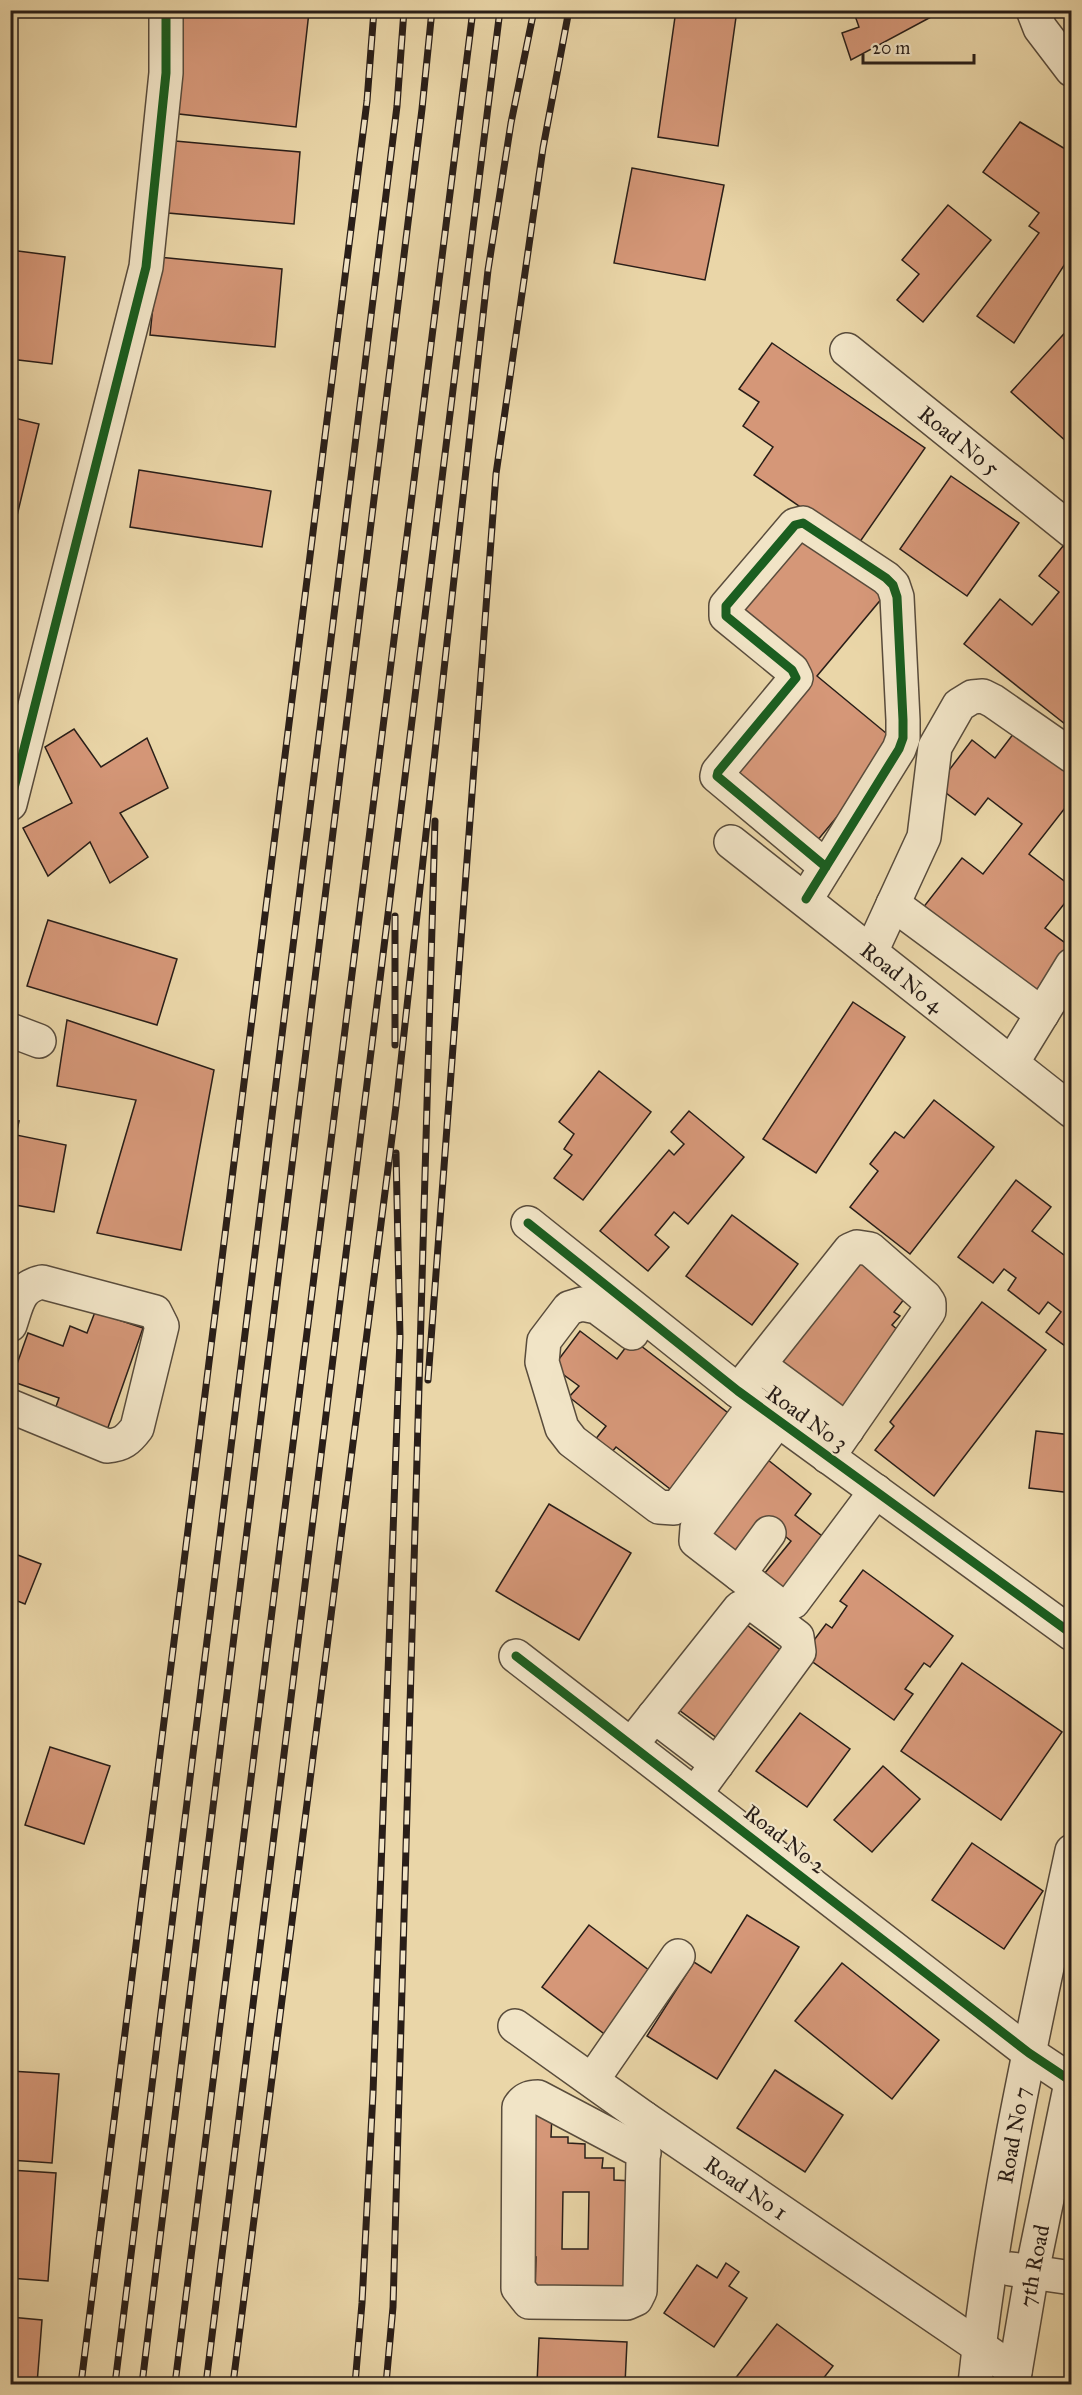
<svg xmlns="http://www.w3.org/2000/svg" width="1082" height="2395" font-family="'IM FELL Great Primer',serif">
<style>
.building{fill:#d59778;stroke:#291e18;stroke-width:1.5;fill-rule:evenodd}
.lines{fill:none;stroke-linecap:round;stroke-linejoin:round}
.minor-casing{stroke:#594c3c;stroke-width:36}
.minor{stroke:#f1e4c6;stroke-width:33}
.rail-casing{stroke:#291e18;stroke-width:7}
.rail{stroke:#f1e4c6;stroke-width:4.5;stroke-dasharray:14;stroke-linecap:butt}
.cycleway-casing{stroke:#f1e4c6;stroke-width:13}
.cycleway{stroke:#1b5e20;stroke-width:9}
.labels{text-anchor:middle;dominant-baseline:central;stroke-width:4.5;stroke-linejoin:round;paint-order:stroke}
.street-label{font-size:22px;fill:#291e18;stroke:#f1e4c6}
</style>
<rect width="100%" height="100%" fill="#ead6a8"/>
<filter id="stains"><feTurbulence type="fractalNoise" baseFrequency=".00333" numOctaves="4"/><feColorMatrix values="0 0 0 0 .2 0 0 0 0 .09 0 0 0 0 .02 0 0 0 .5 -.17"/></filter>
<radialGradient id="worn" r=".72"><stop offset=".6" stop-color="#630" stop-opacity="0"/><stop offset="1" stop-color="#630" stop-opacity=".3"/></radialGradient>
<g class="building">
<path d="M 181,10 L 309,12 L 296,127 L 170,113 Z"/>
<path d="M 676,10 L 737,10 L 718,146 L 658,137 Z"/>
<path d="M 853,10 L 944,10 L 851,60 L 842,33 L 859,27 Z"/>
<path d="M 1020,122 L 1072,153 L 1072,253 L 1014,343 L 977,316 L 1039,233 L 1029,226 L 1039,213 L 983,172 Z"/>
<path d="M 175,141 L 300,152 L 294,224 L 168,213 Z"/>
<path d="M 632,168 L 724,185 L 705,280 L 614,263 Z"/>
<path d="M 948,205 L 991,240 L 923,322 L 897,300 L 919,274 L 902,260 Z"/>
<path d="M 10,250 L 65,257 L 52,364 L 10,359 Z"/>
<path d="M 158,257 L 282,269 L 275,347 L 150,335 Z"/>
<path d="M 1072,325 L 1072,439 L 1068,443 L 1011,392 Z"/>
<path d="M 772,343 L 925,448 L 857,546 L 754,475 L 773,447 L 743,426 L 759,402 L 739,389 Z"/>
<path d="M 10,417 L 39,424 L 10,545 Z"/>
<path d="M 139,470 L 271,491 L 262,547 L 130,527 Z"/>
<path d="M 951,476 L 1019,523 L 967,596 L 900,549 Z"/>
<path d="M 797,527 L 883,597 L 817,676 L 898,743 L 812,847 L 721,773 L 805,672 L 729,610 Z"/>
<path d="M 1063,546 L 1072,553 L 1072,715 L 1065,724 L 964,644 L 1000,599 L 1032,625 L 1059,592 L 1039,576 Z"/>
<path d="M 1020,725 L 1072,763 L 1072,799 L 1029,854 L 1072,887 L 1072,894 L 1045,928 L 1072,948 L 1072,958 L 1040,999 L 922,909 L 962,858 L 983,874 L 1022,824 L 988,798 L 975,815 L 937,786 L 972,740 L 995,758 Z"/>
<path d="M 74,729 L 101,767 L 147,738 L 168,788 L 120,813 L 148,857 L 110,883 L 90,842 L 48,876 L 23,828 L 72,803 L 45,747 Z"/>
<path d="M 48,920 L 177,959 L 157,1025 L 27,986 Z"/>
<path d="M 853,1002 L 905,1037 L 816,1173 L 763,1139 Z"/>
<path d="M 67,1020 L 214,1070 L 181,1250 L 97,1233 L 136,1100 L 57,1086 Z"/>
<path d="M 599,1071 L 651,1112 L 583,1200 L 554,1178 L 572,1155 L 564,1149 L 574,1134 L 559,1122 Z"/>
<path d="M 10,1092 L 17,1093 L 12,1120 L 19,1121 L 16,1135 L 66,1145 L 54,1212 L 10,1204 Z"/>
<path d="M 934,1100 L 994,1147 L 910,1254 L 850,1207 L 878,1171 L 870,1164 L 895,1132 L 904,1138 Z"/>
<path d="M 689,1111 L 744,1157 L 688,1224 L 674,1212 L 655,1235 L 669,1247 L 648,1271 L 600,1231 L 669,1150 L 674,1155 L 684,1144 L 671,1132 Z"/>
<path d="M 1016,1180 L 1051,1207 L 1032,1231 L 1072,1261 L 1072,1351 L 1046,1332 L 1061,1312 L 1048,1302 L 1039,1314 L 1008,1290 L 1016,1278 L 1004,1269 L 993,1283 L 958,1257 Z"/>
<path d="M 732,1215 L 798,1264 L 752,1325 L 686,1276 Z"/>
<path d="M 857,1254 L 909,1293 L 894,1312 L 900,1316 L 892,1325 L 899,1331 L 836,1416 L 770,1366 Z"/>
<path d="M 982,1302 L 1046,1350 L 934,1496 L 875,1450 L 894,1426 L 890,1422 Z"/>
<path d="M 95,1312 L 143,1328 L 106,1433 L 53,1415 L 59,1398 L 11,1381 L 28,1333 L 63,1346 L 70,1326 L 87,1333 Z"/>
<path d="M 580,1331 L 617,1359 L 632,1339 L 732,1416 L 674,1492 L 616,1447 L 607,1458 L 590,1446 L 606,1426 L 569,1397 L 579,1386 L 553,1367 Z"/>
<path d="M 1036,1431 L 1072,1435 L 1072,1493 L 1029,1488 Z"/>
<path d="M 768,1460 L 811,1494 L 795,1515 L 831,1543 L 786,1600 L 760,1579 L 791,1541 L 766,1521 L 737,1558 L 709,1536 Z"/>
<path d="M 549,1504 L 631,1553 L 579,1640 L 496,1591 Z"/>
<path d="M 10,1552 L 41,1564 L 25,1604 L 10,1598 Z"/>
<path d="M 863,1570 L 953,1636 L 930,1667 L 924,1663 L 905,1689 L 913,1694 L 894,1720 L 803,1655 L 826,1624 L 832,1628 L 847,1606 L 840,1601 Z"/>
<path d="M 740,1620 L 790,1657 L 725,1744 L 675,1707 Z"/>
<path d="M 962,1663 L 1062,1732 L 1001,1820 L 901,1751 Z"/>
<path d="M 800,1713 L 850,1749 L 807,1807 L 756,1771 Z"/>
<path d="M 50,1747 L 110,1766 L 84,1844 L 25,1825 Z"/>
<path d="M 883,1766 L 920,1799 L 872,1852 L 834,1820 Z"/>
<path d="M 972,1843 L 1043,1891 L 1004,1949 L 932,1900 Z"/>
<path d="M 747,1915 L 799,1947 L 717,2079 L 647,2036 L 694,1962 L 711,1973 Z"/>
<path d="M 589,1925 L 654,1974 L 607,2036 L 542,1987 Z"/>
<path d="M 842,1963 L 939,2040 L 892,2099 L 795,2021 Z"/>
<path d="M 775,2070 L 843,2115 L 805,2172 L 737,2128 Z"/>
<path d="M 10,2071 L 59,2074 L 52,2163 L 10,2160 Z"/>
<path d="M 532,2113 L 552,2114 L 551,2137 L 568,2137 L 568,2143 L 585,2144 L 585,2158 L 603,2158 L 602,2168 L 614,2168 L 614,2180 L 633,2181 L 624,2297 L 535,2295 L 536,2257 L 529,2256 ZM 563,2192 L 589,2192 L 588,2249 L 562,2249 Z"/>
<path d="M 10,2170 L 56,2173 L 48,2281 L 10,2278 Z"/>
<path d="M 726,2263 L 739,2272 L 729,2286 L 747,2298 L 714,2347 L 664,2313 L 697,2265 L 717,2278 Z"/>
<path d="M 10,2317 L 42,2320 L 37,2384 L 10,2384 Z"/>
<path d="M 777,2324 L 833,2366 L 819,2384 L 731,2384 Z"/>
<path d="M 539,2338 L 627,2342 L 625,2384 L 537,2384 Z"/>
</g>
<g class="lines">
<g class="minor-casing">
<g id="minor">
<path d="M 1033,10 L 1040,28 L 1072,70"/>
<path id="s1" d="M 847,350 L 1072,531"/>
<path d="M 10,804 L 146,267 L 166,73 L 166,10"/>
<path id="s2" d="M 731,842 L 1072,1111"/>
<path d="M 806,899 L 899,749 L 903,738 L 903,720 L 897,597 L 893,585 L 886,578 L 803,523 L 795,525 L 726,606 L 726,616 L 792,670 L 796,678 L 718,772 L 717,776 L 826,867"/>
<path d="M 893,904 L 1042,1014"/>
<path d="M 871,952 L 924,837 L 935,747 L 959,705 L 972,697 L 983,696 L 993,701 L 1072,756"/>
<path d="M 10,1030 L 39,1041"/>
<path d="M 1012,1063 L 1072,965"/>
<path d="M 528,1223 L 738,1391 L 1072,1634"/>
<path d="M 10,1325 C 17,1305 18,1287 42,1282 L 155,1312 L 162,1326 L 137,1428 C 128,1440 122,1445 107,1446 L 10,1406"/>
<path d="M 632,1333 L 597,1307 L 582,1304 L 569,1308 L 544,1341 L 542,1362 L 562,1428 L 572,1441 L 659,1507 L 674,1508 L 680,1504 L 755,1404"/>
<path d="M 759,1365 L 847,1430"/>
<path d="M 738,1391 L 850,1250 L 857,1247 L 870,1249 L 925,1297 L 929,1303 L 929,1311 L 828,1457"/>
<path d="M 778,1420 L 697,1528 L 696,1541 L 779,1605 L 787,1605 L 793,1602 L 876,1491"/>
<path d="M 739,1574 L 769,1533"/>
<path d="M 516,1656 L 1029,2053 L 1071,2081"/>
<path d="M 654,1716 L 717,1764"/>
<path d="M 631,1745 L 740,1608 L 749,1605 L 757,1607 L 797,1637 L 799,1652 L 695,1794"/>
<path id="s3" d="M 515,2026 L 644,2118 L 1015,2371"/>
<path d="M 593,2079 L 678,1956"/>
<path d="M 644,2153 L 538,2097 C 529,2097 524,2099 519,2107 L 518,2288 L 529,2302 L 627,2303 L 636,2299 L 640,2291 L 644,2118"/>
<path d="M 1011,2269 L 1072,2278"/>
<path id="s4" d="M 975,2384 C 994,2205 1034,2028 1072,1851"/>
<path id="s5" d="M 1013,2384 L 1032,2272 L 1072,2078"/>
</g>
</g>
<use href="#minor" class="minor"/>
<g class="rail-casing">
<g id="rail">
<path d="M 395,916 L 395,1045"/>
<path d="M 428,1380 L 496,474 L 543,148 L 569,10"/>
<path d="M 81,2384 L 367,101 L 374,10"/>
<path d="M 115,2384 L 397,106 L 404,10"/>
<path d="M 142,2384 L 422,109 L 432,10"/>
<path d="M 175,2384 L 473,10"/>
<path d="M 206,2384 L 500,10"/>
<path d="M 233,2384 L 396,1106 L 488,270 L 511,123 L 534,10"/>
<path d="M 355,2384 L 362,2303 L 373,2093 L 400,1337 L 396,1153"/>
<path d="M 386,2384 L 393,2307 L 435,821"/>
</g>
</g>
<use href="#rail" class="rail"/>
<g class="cycleway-casing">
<g id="cycleway">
<path d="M 10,804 L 146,267 L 166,73 L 166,10"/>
<path d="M 806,899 L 899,749 L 903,738 L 903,720 L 897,597 L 893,585 L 886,578 L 803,523 L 795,525 L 726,606 L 726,616 L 792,670 L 796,678 L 718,772 L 717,776 L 826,867"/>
<path d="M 528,1223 L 738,1391 L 1072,1634"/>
<path d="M 516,1656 L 1029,2053 L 1071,2081"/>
</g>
</g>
<use href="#cycleway" class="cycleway"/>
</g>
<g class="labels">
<g class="street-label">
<text stroke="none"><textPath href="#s1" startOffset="144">Road No 5</textPath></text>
<text stroke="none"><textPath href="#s2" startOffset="218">Road No 4</textPath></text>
<text transform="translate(807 1418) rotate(36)">Road No 3</text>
<text transform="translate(785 1839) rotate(38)">Road No 2</text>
<text stroke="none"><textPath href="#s4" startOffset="252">Road No 7</textPath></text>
<text stroke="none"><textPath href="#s3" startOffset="282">Road No 1</textPath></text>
<text stroke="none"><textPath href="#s5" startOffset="120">7th Road</textPath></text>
</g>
</g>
<rect width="1082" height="2395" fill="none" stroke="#ead6a8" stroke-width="36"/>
<rect x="12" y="12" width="1058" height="2371" fill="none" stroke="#291e18" stroke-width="3"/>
<rect x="18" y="18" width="1046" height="2359" fill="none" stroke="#291e18" stroke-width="1.5"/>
<path d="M863 54v9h111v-9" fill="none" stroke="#291e18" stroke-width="3"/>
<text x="872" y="54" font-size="18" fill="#291e18" stroke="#f1e4c6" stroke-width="4.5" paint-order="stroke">20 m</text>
<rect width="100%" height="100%" filter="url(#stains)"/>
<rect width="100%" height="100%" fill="url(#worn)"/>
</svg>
